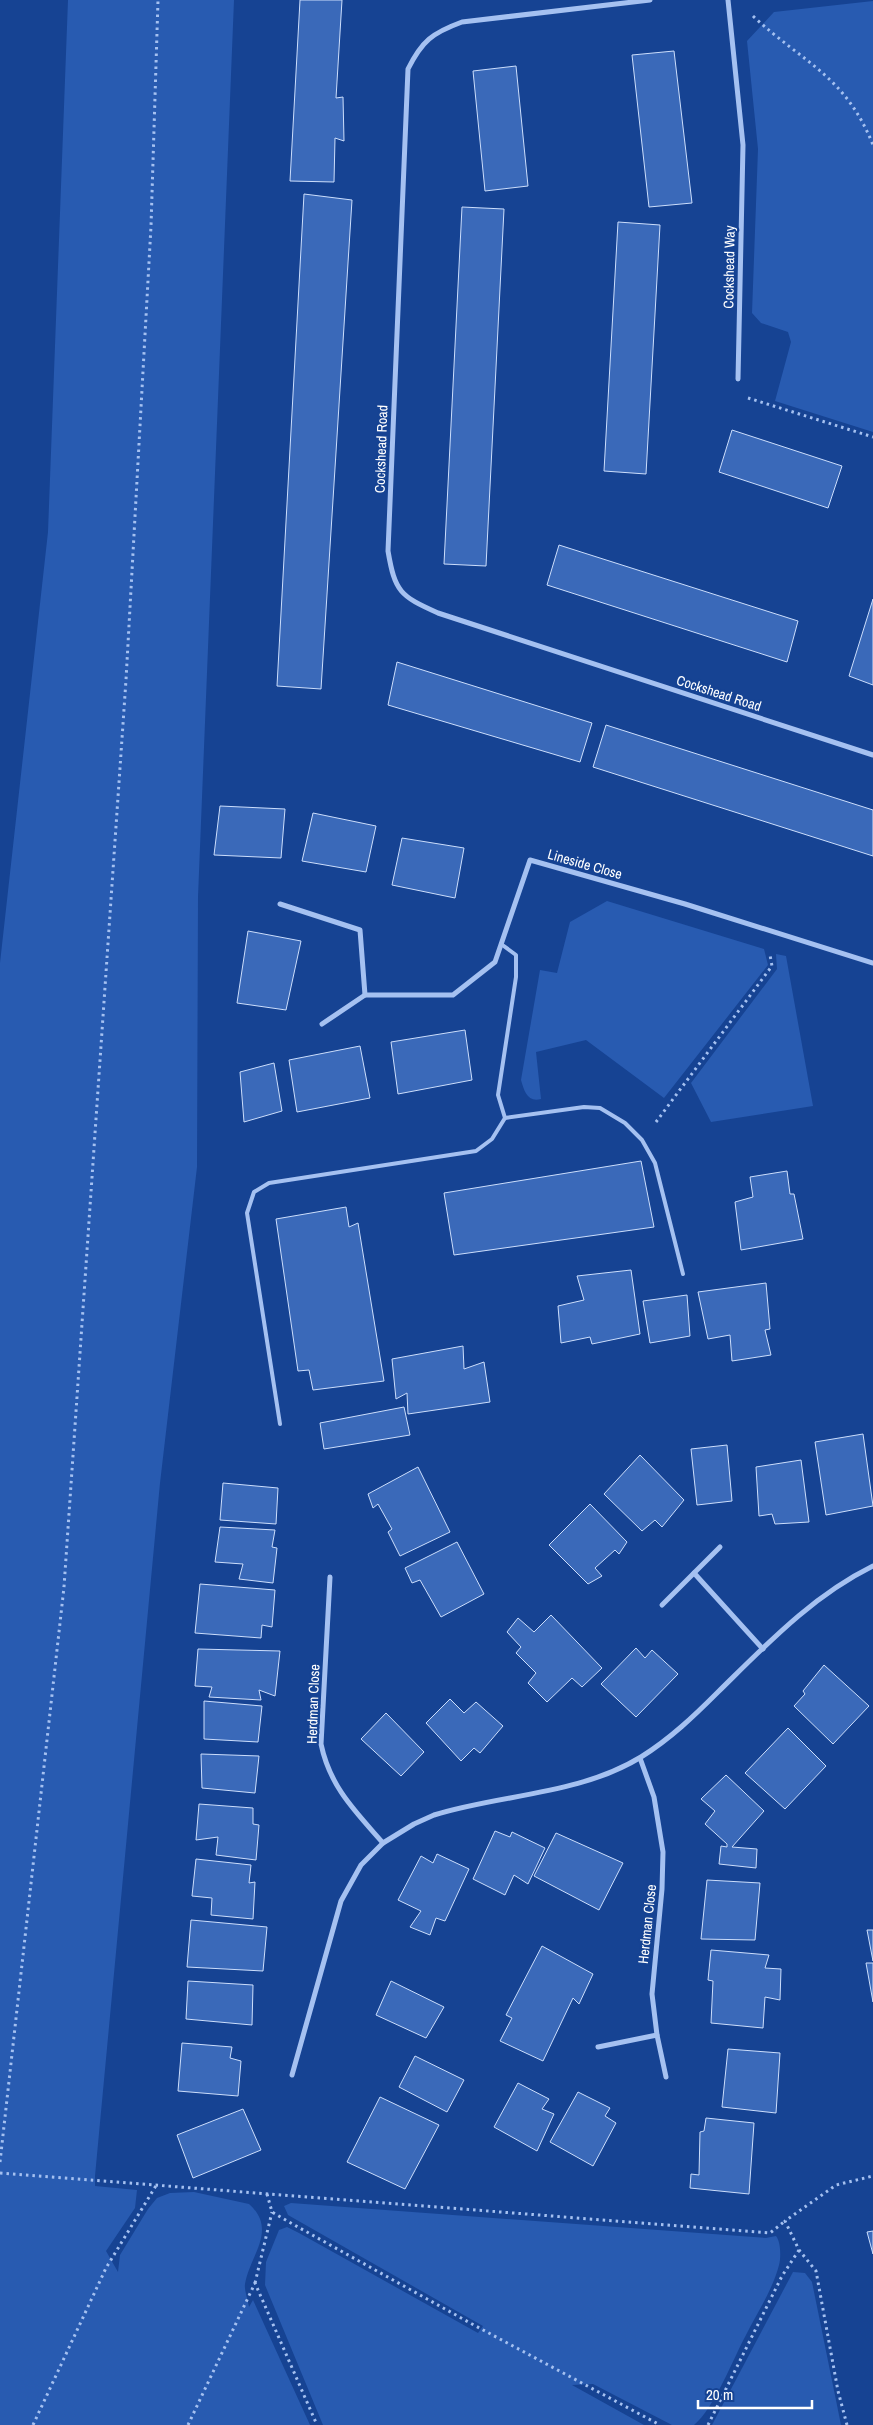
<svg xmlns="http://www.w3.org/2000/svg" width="873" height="2425" font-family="'Archivo Narrow',sans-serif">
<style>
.green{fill:#285bb1}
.building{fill:#3a69b9;stroke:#ccdefc}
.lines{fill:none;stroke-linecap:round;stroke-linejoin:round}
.path{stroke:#a5c1f1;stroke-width:3;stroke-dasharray:2.5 4;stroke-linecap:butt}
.service{stroke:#a5c1f1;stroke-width:4}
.minor{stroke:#a5c1f1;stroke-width:5}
.labels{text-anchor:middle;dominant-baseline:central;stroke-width:4.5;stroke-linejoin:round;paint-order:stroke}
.street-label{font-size:14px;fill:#fff;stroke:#164393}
</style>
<rect width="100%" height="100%" fill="#164393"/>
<g class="green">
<path d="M 68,0 L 234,0 L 198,897 L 197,1167 L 160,1483 L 95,2176 L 95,2186 L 137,2190 L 135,2208 L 106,2251 L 118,2272 L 120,2255 L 148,2209 L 157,2198 L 170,2193 L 194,2192 L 249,2204 C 278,2230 250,2255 245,2284 C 244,2290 248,2300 249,2307 L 253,2300 L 310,2425 L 0,2425 L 0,963 L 48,532 Z"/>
<path d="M 873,1 L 873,432 L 775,401 L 791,342 L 788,332 L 761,323 L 752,313 L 758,149 L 747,41 L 774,12 Z"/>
<path d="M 607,901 L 764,949 L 768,965 L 664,1098 L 586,1040 L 536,1052 L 541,1099 C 528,1103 524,1091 521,1080 L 540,970 L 557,973 L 570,922 Z"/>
<path d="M 776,954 L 786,956 L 813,1106 L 711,1122 L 691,1083 L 777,969 Z"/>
<path d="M 291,2203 L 766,2238 L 776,2236 C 781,2242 781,2258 779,2265 C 773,2289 757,2313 746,2335 C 733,2359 714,2409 694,2425 L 672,2425 L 593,2384 L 572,2385 L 644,2425 L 323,2425 L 265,2285 L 266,2262 L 279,2230 L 287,2227 L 299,2233 L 478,2333 L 483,2326 L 288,2215 L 284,2206 Z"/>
<path d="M 793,2272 L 805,2273 L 812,2282 L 841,2425 L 712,2425 Z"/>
</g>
<g class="building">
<path d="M 300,0 L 342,0 L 336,98 L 343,97 L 344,141 L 335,138 L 334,182 L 290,181 Z"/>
<path d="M 674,51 L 692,203 L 649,207 L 632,55 Z"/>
<path d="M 516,66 L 528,186 L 485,191 L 473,71 Z"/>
<path d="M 304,194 L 352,200 L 321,689 L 277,686 Z"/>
<path d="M 462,207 L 504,209 L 486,566 L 444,564 Z"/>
<path d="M 618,222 L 660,225 L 646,474 L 604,471 Z"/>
<path d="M 732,430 L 842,466 L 828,508 L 719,472 Z"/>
<path d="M 559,545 L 798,621 L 787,662 L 547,585 Z"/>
<path d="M 873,599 L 873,685 L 849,676 Z"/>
<path d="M 397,662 L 592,723 L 580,762 L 388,705 Z"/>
<path d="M 606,725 L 873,810 L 873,856 L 593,767 Z"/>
<path d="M 220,806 L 285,809 L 281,858 L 214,855 Z"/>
<path d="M 313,813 L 376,826 L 366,872 L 302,861 Z"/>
<path d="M 402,838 L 464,848 L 455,898 L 392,885 Z"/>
<path d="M 248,931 L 301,941 L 286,1010 L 237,1003 Z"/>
<path d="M 465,1030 L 472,1080 L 398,1094 L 391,1042 Z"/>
<path d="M 360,1046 L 370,1098 L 297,1112 L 289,1060 Z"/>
<path d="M 274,1063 L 282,1111 L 244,1122 L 240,1072 Z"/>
<path d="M 641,1161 L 654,1227 L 454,1255 L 444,1193 Z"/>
<path d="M 787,1171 L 790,1194 L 794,1194 L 803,1239 L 741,1250 L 735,1202 L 753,1197 L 750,1177 Z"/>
<path d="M 346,1207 L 349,1227 L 358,1223 L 384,1381 L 313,1390 L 309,1370 L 298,1371 L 276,1219 Z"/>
<path d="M 631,1270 L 640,1334 L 592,1344 L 590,1337 L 561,1343 L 558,1306 L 584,1300 L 577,1276 Z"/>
<path d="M 766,1283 L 770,1329 L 765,1330 L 771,1355 L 732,1361 L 730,1335 L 708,1339 L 698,1292 Z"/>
<path d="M 687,1295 L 690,1336 L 650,1343 L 643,1301 Z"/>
<path d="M 463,1346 L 464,1369 L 484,1362 L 490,1402 L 408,1414 L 407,1393 L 396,1399 L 392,1359 Z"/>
<path d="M 404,1407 L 410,1435 L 324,1449 L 320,1423 Z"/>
<path d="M 863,1434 L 873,1506 L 826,1515 L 815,1442 Z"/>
<path d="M 727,1445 L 732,1501 L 697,1505 L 691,1449 Z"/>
<path d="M 640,1455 L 684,1500 L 662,1527 L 655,1520 L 642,1531 L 604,1494 Z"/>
<path d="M 801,1460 L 809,1522 L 775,1524 L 772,1514 L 759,1516 L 756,1467 Z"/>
<path d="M 418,1467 L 450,1532 L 400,1556 L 388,1532 L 392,1529 L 378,1504 L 373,1508 L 368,1494 Z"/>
<path d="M 223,1483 L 278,1488 L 276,1524 L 220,1520 Z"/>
<path d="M 590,1504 L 627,1542 L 619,1554 L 615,1550 L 595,1568 L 602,1576 L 588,1584 L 549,1545 Z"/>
<path d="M 220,1527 L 275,1530 L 272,1547 L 277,1548 L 273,1583 L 239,1579 L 243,1564 L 215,1562 Z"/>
<path d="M 457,1542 L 484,1594 L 441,1617 L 420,1580 L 412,1583 L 405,1568 Z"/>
<path d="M 200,1584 L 275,1590 L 272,1627 L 262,1625 L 261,1638 L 195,1633 Z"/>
<path d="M 551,1615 L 602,1668 L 582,1687 L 572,1678 L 547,1702 L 528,1683 L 536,1673 L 516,1653 L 521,1647 L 507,1632 L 518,1618 L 534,1632 Z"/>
<path d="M 636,1648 L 645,1658 L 652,1650 L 678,1674 L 636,1717 L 601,1684 Z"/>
<path d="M 198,1649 L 280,1651 L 275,1696 L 259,1690 L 261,1700 L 209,1697 L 212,1687 L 195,1686 Z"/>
<path d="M 824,1665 L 869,1706 L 833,1744 L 794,1706 L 805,1694 L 803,1691 Z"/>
<path d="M 450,1699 L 464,1713 L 476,1702 L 503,1726 L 480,1753 L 474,1748 L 461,1761 L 426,1723 Z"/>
<path d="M 204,1701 L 262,1706 L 258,1742 L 204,1739 Z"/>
<path d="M 386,1713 L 424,1752 L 401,1776 L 361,1739 Z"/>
<path d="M 788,1728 L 826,1766 L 785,1809 L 745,1773 Z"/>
<path d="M 201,1754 L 259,1756 L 255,1793 L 202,1788 Z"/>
<path d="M 726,1775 L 764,1811 L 732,1847 L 757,1849 L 756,1868 L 719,1864 L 721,1846 L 727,1847 L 727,1844 L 705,1824 L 715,1811 L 701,1799 Z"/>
<path d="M 199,1804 L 253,1808 L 253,1824 L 259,1825 L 256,1860 L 216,1855 L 218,1837 L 196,1840 Z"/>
<path d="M 495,1831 L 510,1837 L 512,1832 L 545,1848 L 528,1884 L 514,1875 L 505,1895 L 473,1879 Z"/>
<path d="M 556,1833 L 623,1863 L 599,1910 L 534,1876 Z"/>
<path d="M 437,1854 L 469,1869 L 445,1921 L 436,1918 L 430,1935 L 410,1927 L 421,1911 L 398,1900 L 421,1856 L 433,1863 Z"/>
<path d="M 196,1859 L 251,1865 L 249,1883 L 255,1882 L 253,1919 L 211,1915 L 212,1898 L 192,1896 Z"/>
<path d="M 707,1880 L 760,1883 L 755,1940 L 701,1939 Z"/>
<path d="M 191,1920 L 267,1927 L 263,1971 L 187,1967 Z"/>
<path d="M 867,1930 L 873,1930 L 873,1961 Z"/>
<path d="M 542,1946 L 593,1974 L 579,2004 L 573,1998 L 543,2061 L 500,2041 L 512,2018 L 506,2015 Z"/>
<path d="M 711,1950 L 769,1955 L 765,1968 L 781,1969 L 780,2000 L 765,1997 L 763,2028 L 711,2023 L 713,1981 L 708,1980 Z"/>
<path d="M 866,1963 L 873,1963 L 873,2002 Z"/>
<path d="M 188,1981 L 253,1985 L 252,2025 L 186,2019 Z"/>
<path d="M 391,1981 L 444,2007 L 426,2038 L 376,2015 Z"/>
<path d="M 182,2043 L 232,2047 L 230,2058 L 241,2061 L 238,2096 L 178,2091 Z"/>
<path d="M 728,2049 L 780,2053 L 776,2113 L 722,2107 Z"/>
<path d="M 415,2056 L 464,2080 L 447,2112 L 399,2087 Z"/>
<path d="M 518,2083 L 549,2099 L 542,2109 L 554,2114 L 537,2151 L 494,2127 Z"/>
<path d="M 578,2092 L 610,2108 L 605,2116 L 616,2123 L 593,2166 L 550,2142 Z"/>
<path d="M 380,2097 L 439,2125 L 405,2189 L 347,2162 Z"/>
<path d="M 243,2109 L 261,2150 L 193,2178 L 177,2135 Z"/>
<path d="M 706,2118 L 754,2123 L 749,2194 L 690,2188 L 691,2174 L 699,2175 L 700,2132 L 704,2131 Z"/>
<path d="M 873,2231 L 873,2254 L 867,2232 Z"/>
</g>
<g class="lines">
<g class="path">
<path d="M 753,16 C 803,63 845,75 873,145"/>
<path d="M 748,398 L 873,437"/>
<path d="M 656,1122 L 772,966 L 770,955"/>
<path d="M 0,2162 L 64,1587 L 126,680 L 151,226 L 158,0"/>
<path d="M 0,2173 L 770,2233 L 785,2221"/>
<path d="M 267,2194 L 272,2212 L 289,2222 L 472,2324 L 660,2425"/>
<path d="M 255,2283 L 272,2212"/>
<path d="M 33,2425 L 106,2268 L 157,2184"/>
<path d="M 188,2425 L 255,2283 L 317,2425"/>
<path d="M 708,2425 L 782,2276 L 799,2250"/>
<path d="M 847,2425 L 838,2391 L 816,2271 L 799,2250 L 785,2221 L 836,2185 L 873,2176"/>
</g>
<g class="service">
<path d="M 501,944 L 516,955 L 516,977 L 498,1095 L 505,1118"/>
<path d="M 280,1424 L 247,1213 L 254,1192 L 269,1183 L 476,1151 L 492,1139 L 505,1118 L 584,1107 L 600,1108 L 625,1123 L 642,1140 L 655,1163 L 683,1274"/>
</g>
<g class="minor">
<path d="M 650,0 L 462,22 C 432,33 422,41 408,69 L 388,551 C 395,592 400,596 438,613 L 873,755"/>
<path d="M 728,0 L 743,145 L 738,379"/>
<path d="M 280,904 L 360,930 L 365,995 L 453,995 L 495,962 L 530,860 L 685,904 L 873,963"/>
<path d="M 322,1024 L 365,995"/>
<path d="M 694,1573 L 763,1649"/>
<path d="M 330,1577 L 321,1744 C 330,1787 355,1811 383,1843 L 414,1824 L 434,1815 C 502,1794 579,1795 641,1757 C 670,1739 694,1716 718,1692 C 766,1645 812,1596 873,1566"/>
<path d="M 662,1605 L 720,1547"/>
<path d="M 640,1758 L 654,1797 L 663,1852 L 662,1889 L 652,1994 L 657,2035 L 666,2077"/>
<path d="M 598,2047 L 657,2035"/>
<path d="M 292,2075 L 341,1901 L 361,1865 L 383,1843"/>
</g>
</g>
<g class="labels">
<g class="street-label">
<text transform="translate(729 267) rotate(-89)">Cockshead Way</text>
<text transform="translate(381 449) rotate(-88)">Cockshead Road</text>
<text transform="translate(719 693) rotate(18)">Cockshead Road</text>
<text transform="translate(585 864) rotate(16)">Lineside Close</text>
<text transform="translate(313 1704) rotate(-88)">Herdman Close</text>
<text transform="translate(647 1924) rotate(-84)">Herdman Close</text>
</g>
</g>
<path d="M698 2400v8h114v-8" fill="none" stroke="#ffffff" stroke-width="2.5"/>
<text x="706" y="2400" font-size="15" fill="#ffffff" stroke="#164393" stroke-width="4" paint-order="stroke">20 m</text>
</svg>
